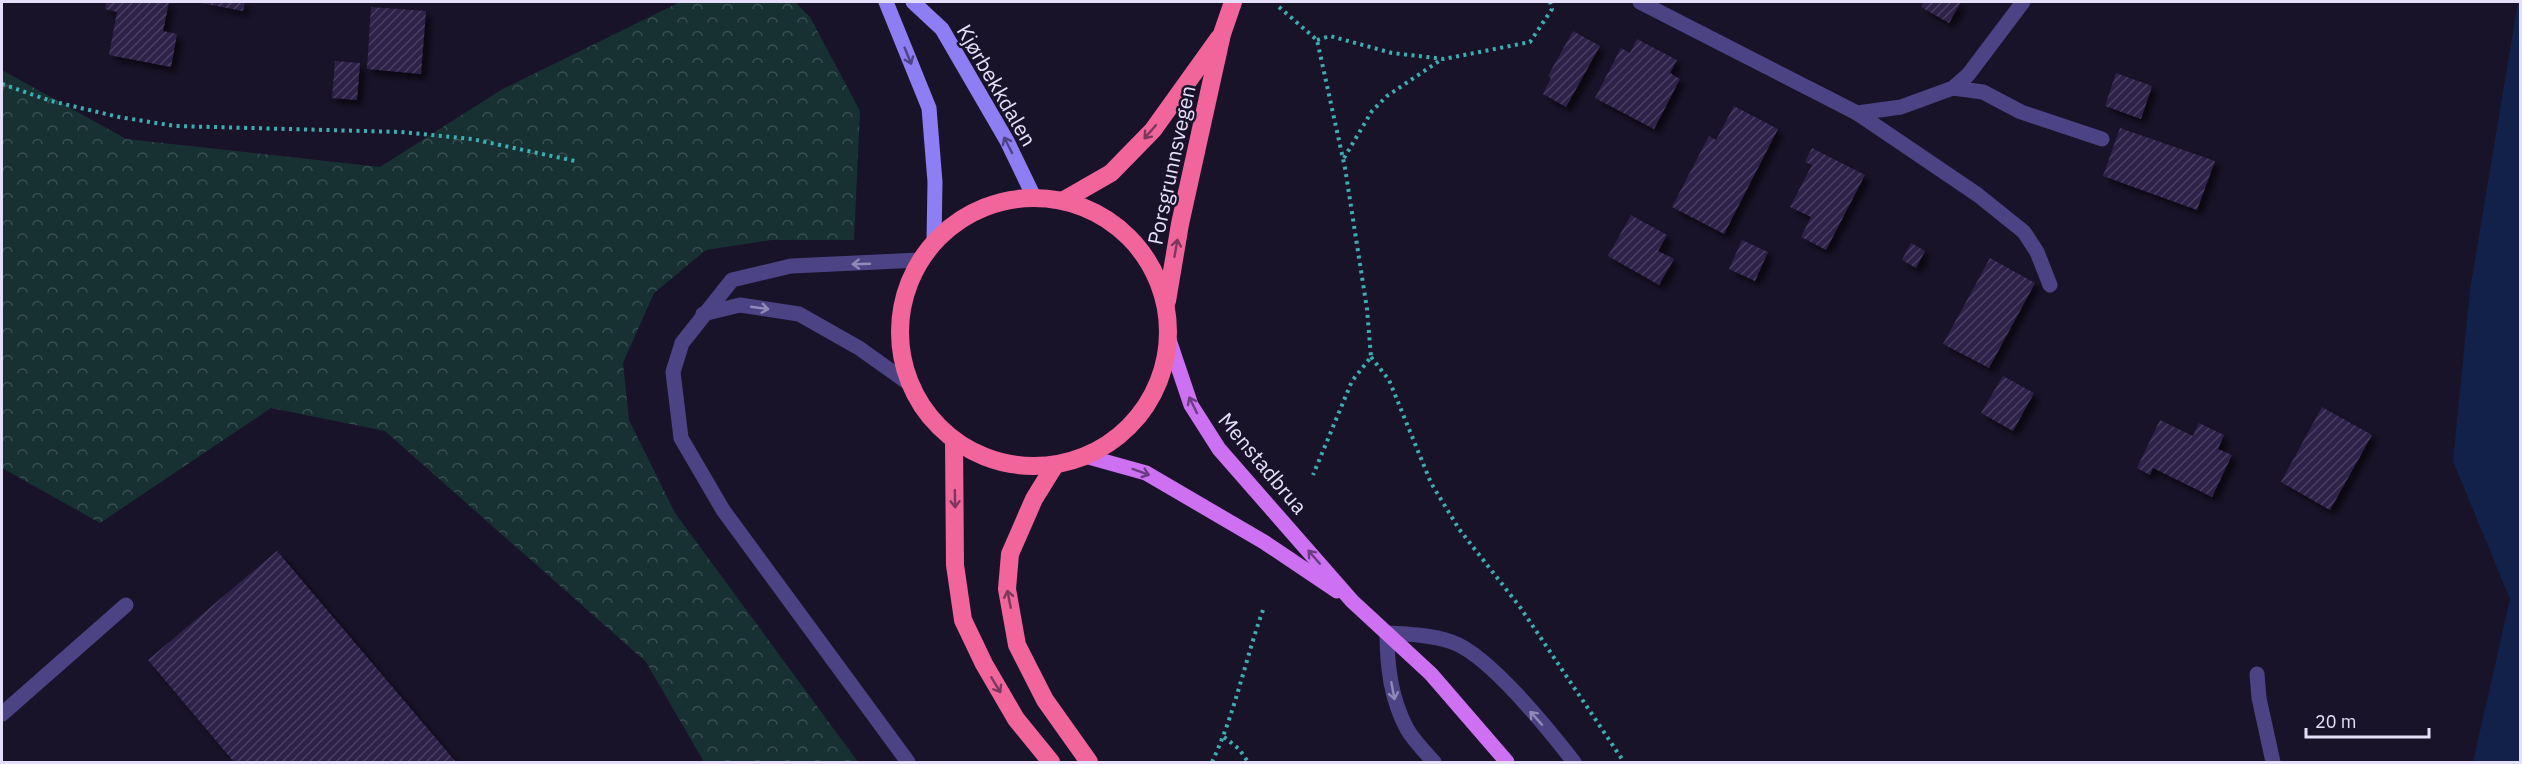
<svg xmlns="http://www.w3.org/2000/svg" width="2522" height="764" font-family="'IBM Plex Sans',sans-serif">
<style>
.forest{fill:url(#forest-crowns)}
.water{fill:#122149}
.building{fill:url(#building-hatch);filter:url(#shadow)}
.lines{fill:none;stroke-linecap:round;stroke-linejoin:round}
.path{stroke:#3caeb3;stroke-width:4;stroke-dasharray:3 4.5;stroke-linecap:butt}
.lane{stroke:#4c4384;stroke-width:15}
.street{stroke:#4c4384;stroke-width:15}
.secondary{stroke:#8d7ef3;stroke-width:15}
.primary{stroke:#ce70f2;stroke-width:15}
.highway{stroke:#f1659a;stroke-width:18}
.oneway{stroke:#4d4384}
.oneway2{stroke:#7a385c}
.oneway3{stroke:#9189ba}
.oneway4{stroke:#6a3d83}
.labels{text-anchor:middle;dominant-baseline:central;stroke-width:5;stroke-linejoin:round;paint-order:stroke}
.street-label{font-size:21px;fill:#e5dffc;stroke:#191329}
</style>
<defs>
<pattern id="forest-crowns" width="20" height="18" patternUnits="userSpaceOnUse" patternTransform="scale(1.5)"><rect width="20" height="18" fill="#173133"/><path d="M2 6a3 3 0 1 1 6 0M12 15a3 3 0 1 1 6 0" fill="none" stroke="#394e51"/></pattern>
<pattern id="building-hatch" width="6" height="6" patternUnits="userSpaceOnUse" patternTransform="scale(1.5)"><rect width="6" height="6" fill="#2d2149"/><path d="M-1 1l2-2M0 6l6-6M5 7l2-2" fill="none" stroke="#4b4164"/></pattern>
<filter id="shadow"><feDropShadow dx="5.5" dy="5.5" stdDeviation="3" flood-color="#0009"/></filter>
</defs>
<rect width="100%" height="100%" fill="#191329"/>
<path class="forest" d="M 680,2 L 795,2 L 810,17 L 860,111 L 854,240 L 771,240 L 706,250 L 654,293 L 623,363 L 629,420 L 675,513 L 858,762 L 704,762 L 646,662 L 385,431 L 271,408 L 100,523 L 2,468 L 2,70 L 126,139 L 380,167 L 501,90 Z"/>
<path class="water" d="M 2518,2 L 2520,2 L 2520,762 L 2473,762 L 2510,599 L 2453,461 L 2470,290 Z"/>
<g class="building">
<path d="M 106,2 L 169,2 L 163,31 L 177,34 L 171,67 L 109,55 L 117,12 L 105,9 Z"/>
<path d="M 1924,2 L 1961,2 L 1949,23 L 1921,7 Z"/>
<path d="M 202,3 L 202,2 L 245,2 L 243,11 Z"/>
<path d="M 371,7 L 426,11 L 421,74 L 367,69 Z"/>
<path d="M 1573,31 L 1600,46 L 1566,107 L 1543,94 L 1551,78 L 1548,76 Z"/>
<path d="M 1637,39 L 1677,60 L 1670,73 L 1680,79 L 1654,129 L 1595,98 L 1621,48 L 1630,53 Z"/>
<path d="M 335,61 L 360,63 L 357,100 L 332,98 Z"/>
<path d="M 2116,73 L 2152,86 L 2141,119 L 2105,106 Z"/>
<path d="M 1734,106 L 1778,129 L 1724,234 L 1672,207 L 1709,136 L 1716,140 Z"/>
<path d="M 2120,128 L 2215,161 L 2197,210 L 2103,176 Z"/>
<path d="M 1812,148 L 1865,175 L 1826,250 L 1801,237 L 1811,217 L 1790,207 L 1812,165 L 1805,162 Z"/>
<path d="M 1631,215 L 1667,235 L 1658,251 L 1674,259 L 1659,285 L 1608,256 Z"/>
<path d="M 1742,240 L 1768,252 L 1755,281 L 1729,269 Z"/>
<path d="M 1911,243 L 1925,251 L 1916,268 L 1902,260 Z"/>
<path d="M 1990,258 L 2035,283 L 1989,368 L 1943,344 Z"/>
<path d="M 2003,376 L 2034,393 L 2013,431 L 1981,413 Z"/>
<path d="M 2322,407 L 2372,435 L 2330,510 L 2281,482 Z"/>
<path d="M 2160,420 L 2193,436 L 2199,423 L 2224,435 L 2218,449 L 2232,455 L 2212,497 L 2153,468 L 2150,475 L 2137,468 Z"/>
<path d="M 277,551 L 456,762 L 234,762 L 148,660 Z"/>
</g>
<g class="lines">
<g class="path">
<path d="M 1279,7 L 1317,40 L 1345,168 L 1367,309 L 1371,357 L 1352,381 L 1313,475"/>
<path d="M 1317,40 L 1330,36 L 1392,53 L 1444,59 L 1530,42 L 1552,9 L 1550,2"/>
<path d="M 2,84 L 51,101 L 119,117 L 175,126 L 401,132 L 472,139 L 575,161"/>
<path d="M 1344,158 L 1372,111 L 1387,96 L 1442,59"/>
<path d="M 1371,357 L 1389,380 L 1431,483 L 1459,529 L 1520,607 L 1624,762"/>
<path d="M 1224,737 L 1239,749 L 1248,762"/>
<path d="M 1212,762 C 1235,714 1245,660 1263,610"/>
</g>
<g class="lane">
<path d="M 1953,88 L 1983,92 L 2021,112 L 2102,139"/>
<path d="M 1857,113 L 1978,195 L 2024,232 L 2037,252 L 2050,285"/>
<path d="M 2257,674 L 2259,698 L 2273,762"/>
<path d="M 2,714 L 126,605"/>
<path d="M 1434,762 C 1425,752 1414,741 1407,729 C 1391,699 1387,667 1387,633 C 1410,634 1431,635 1452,642 C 1489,655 1549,730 1574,762"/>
</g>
<g class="street">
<path d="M 1640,2 L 1857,113 L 1901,107 L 1953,88 L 1968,75 L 2023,2"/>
<path d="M 703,314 L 740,305 L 799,314 L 859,348 L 911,385"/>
<path d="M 908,762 L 723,510 L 681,438 L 673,372 L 682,343 L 732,280 L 791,266 L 920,260"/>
</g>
<g class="secondary">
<path d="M 886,2 L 929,108 L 935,182 L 934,241"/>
<path d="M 913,2 L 942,29 L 1007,141 L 1034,197"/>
</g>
<g class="primary">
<path d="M 1168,337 L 1191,405 L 1219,449 L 1352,601 L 1431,674 L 1507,762"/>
<path d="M 1085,456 L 1146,473 L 1264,542 L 1337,591"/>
</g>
<g class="highway">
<circle cx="1034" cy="332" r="134"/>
<path d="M 1064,200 L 1111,173 L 1153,130 L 1219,38"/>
<path d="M 1167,301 L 1180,224 L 1222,34 L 1233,2"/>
<path d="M 954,440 L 955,565 L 963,620 L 984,664 L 1016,719 L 1051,762"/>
<path d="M 1055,465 L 1034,499 L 1010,554 L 1007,589 L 1017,645 L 1045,700 L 1089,762"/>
</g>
</g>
<defs><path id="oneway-shaft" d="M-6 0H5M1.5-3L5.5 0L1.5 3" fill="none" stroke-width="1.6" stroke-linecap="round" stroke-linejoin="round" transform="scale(1.5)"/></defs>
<g class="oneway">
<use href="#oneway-shaft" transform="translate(908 56) rotate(68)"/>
<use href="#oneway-shaft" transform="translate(1008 145) rotate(-117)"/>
</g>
<g class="oneway2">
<use href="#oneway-shaft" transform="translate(1150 132) rotate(131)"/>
<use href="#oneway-shaft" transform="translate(1176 248) rotate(-80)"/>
<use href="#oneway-shaft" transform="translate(955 499) rotate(89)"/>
<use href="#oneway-shaft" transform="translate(1009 599) rotate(-101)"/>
<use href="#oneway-shaft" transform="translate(996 685) rotate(59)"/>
</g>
<g class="oneway3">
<use href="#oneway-shaft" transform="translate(861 264) rotate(178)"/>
<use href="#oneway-shaft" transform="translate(760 308) rotate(8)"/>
<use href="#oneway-shaft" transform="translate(1393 691) rotate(79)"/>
<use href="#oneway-shaft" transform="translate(1536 718) rotate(-132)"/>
</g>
<g class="oneway4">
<use href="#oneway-shaft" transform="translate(1193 405) rotate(-116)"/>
<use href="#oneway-shaft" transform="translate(1141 472) rotate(20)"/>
<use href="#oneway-shaft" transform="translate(1314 557) rotate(-131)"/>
</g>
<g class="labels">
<g class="street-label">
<text transform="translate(997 85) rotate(60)">Kjørbekkdalen</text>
<text transform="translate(1171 165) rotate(-78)">Porsgrunnsvegen</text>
<text transform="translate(1263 463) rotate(50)">Menstadbrua</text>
</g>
</g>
<rect width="2522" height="764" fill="none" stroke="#e5dffc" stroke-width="6"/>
<path d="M2306 728v9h123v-9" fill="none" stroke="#e5dffc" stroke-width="3"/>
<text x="2315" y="728" font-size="18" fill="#e5dffc" stroke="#191329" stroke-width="4.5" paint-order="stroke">20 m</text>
</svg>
